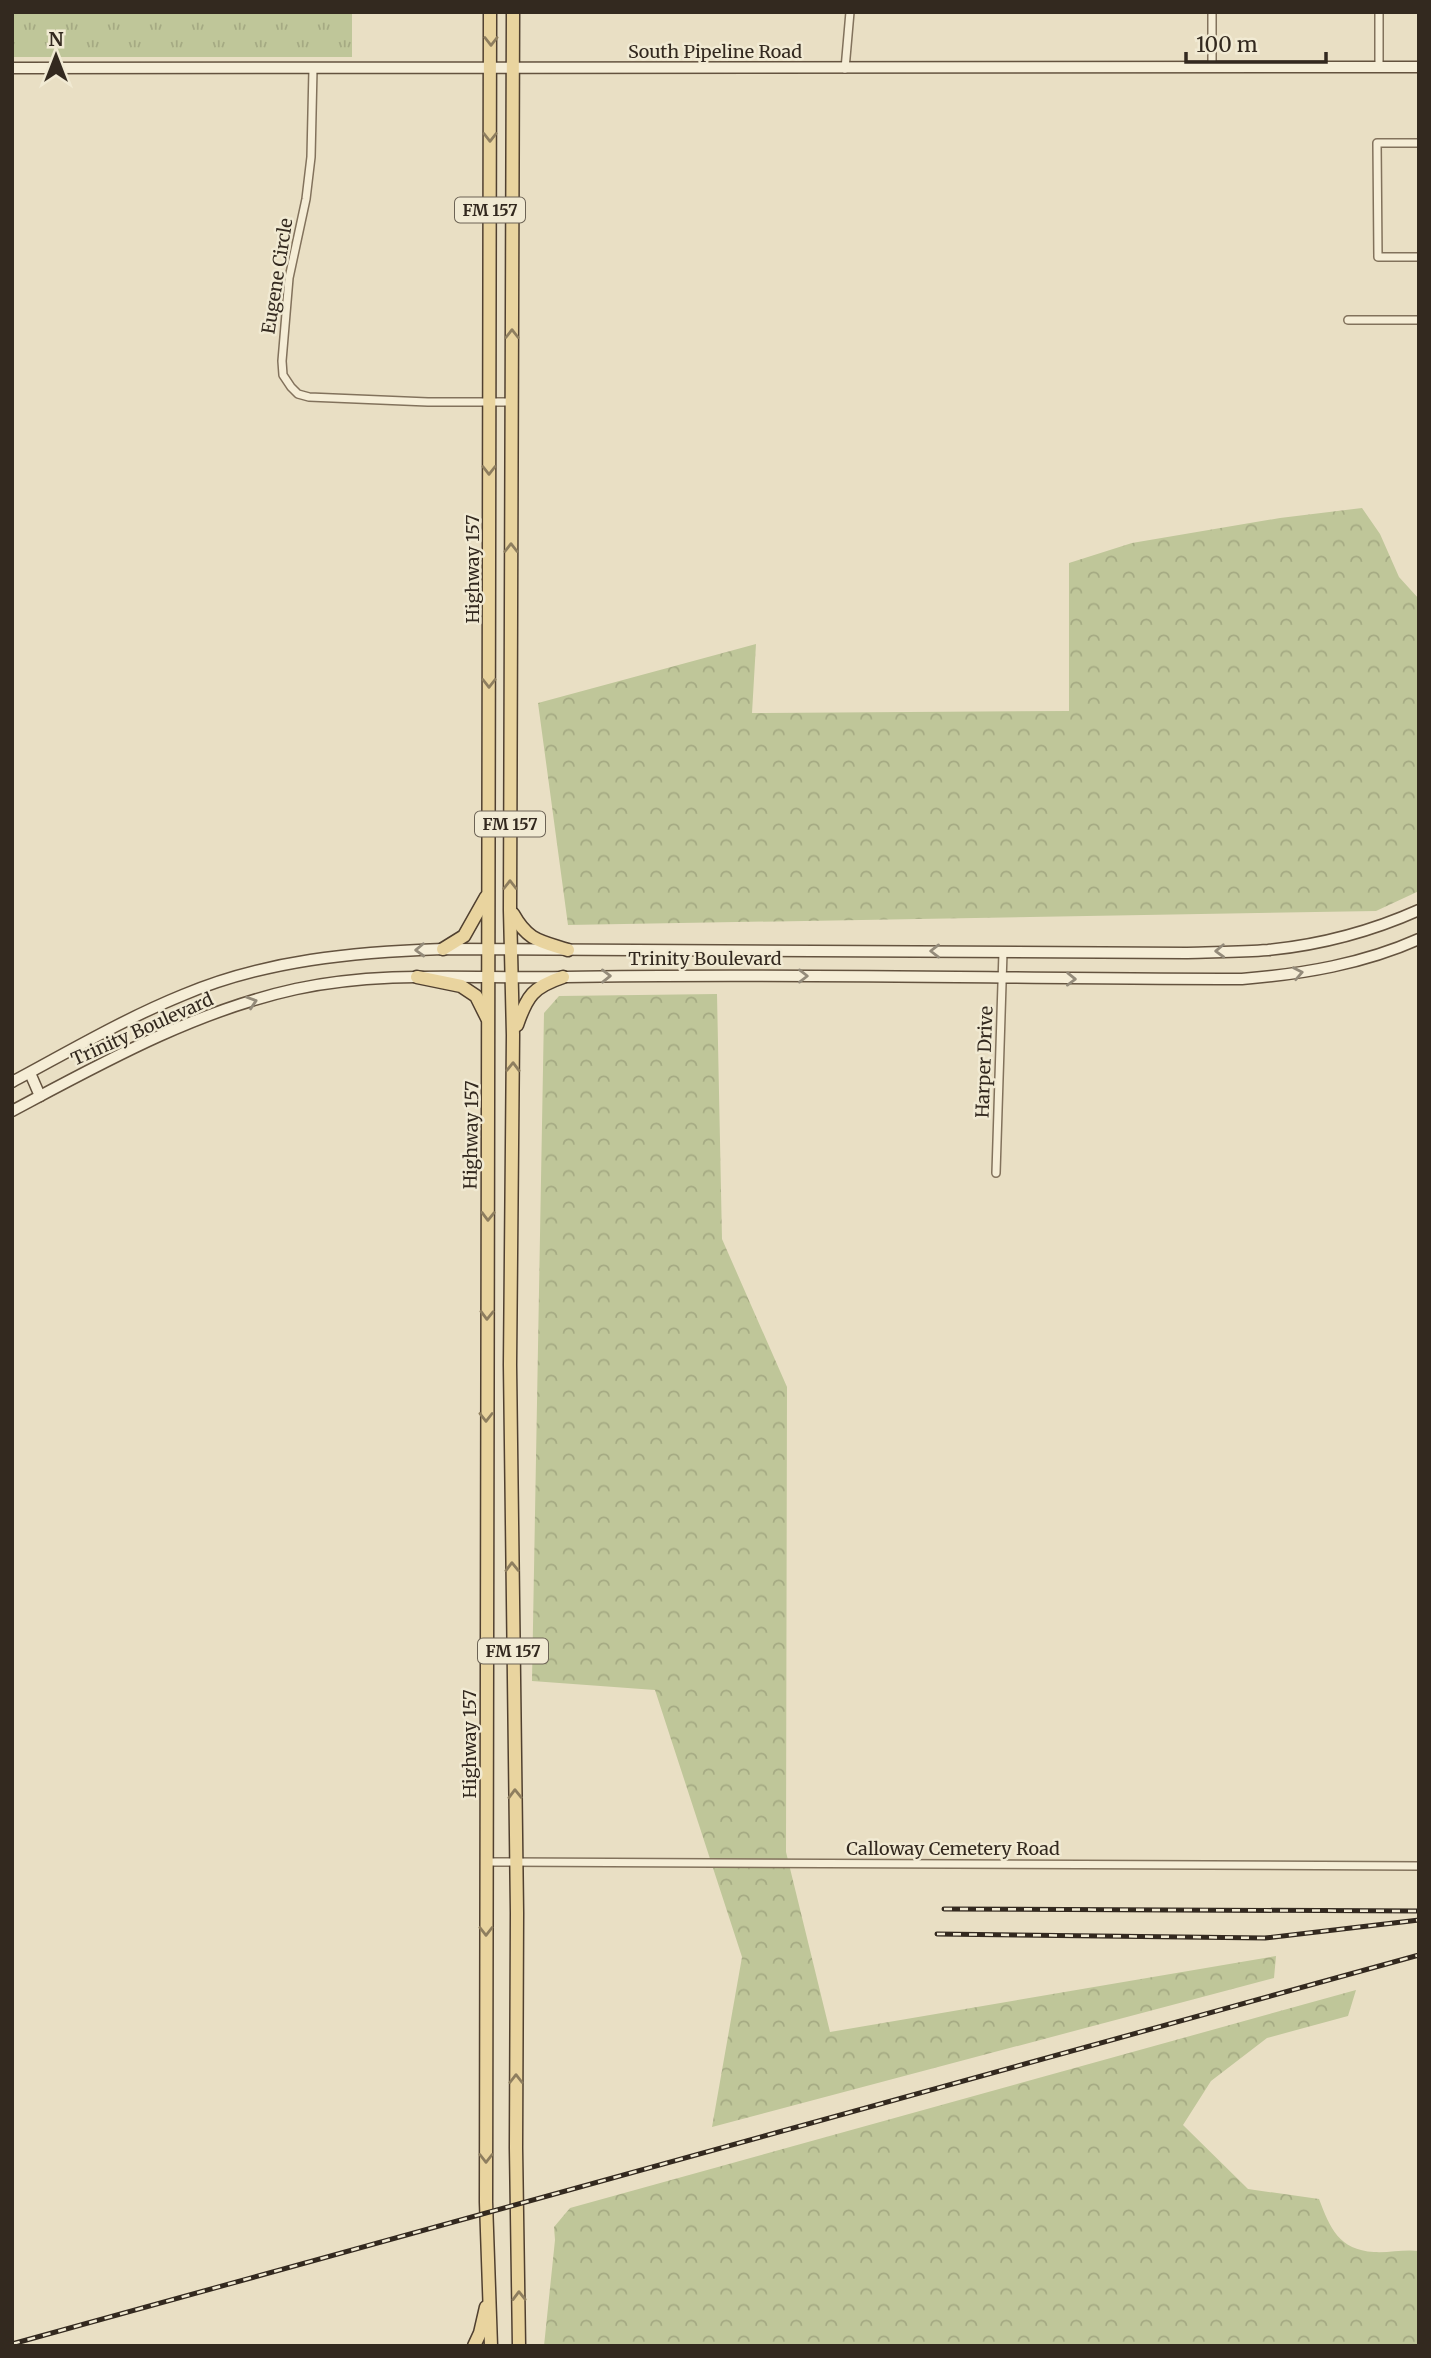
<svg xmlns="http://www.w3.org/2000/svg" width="1431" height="2358" font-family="Merriweather,serif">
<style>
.forest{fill:url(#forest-crowns)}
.park{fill:url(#park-tufts)}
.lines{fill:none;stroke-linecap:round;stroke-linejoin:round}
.street-casing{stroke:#82725c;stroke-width:10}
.secondary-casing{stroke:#64533f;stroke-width:13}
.primary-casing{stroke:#504030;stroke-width:15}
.street{stroke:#f5edd6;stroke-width:7}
.secondary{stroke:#f5edd6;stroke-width:10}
.primary{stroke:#e9d49f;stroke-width:12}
.rail-casing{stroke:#33291f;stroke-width:5}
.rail{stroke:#f1ead3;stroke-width:2.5;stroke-dasharray:8;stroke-linecap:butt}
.oneway{stroke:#8e7e5f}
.oneway2{stroke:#948b7a}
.labels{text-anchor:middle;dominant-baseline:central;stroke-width:5;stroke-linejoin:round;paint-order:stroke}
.shield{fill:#f1ead3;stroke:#6c6355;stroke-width:2}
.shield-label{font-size:16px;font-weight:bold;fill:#33291f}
.street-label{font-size:18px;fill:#33291f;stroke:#f1ead3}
</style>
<defs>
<pattern id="forest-crowns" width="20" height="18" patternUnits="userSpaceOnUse" patternTransform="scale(1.75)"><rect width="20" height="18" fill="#bfc699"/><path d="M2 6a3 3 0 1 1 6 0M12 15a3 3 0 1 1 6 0" fill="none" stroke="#a5aa83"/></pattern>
<pattern id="park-tufts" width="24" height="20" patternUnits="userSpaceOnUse" patternTransform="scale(1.75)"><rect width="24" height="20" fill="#bfc699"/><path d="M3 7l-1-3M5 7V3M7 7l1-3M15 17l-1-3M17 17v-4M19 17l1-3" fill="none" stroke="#a5aa83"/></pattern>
</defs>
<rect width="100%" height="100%" fill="#e9dfc4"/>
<g class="forest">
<path d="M 1362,508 L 1380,534 L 1399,577 L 1419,599 L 1419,891 L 1376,911 L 568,925 L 538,703 L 756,644 L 752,713 L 1069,711 L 1069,563 L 1132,543 L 1280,518 Z"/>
<path d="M 717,994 L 722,1239 L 787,1387 L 786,1852 L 830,2032 L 1276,1956 L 1274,1978 L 712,2127 L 742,1957 L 655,1690 L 532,1681 L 544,1013 L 559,996 Z"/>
<path d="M 1356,1990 L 1348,2016 L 1267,2038 L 1211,2081 L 1183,2125 L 1248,2189 L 1319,2199 C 1330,2228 1339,2250 1374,2252 C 1389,2253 1404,2249 1419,2251 L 1419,2346 L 544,2346 L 555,2240 L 554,2227 L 570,2208 Z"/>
</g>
<rect class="park" x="12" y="12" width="340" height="45"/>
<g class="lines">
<g class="street-casing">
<g id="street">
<path d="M 1212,12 L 1212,68"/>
<path d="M 1379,12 L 1379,67"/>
<path d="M 313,69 L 311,157 L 306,199 L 289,278 L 282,361 L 283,375 L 291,387 L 298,394 L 309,397 L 428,402 L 512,402"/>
<path d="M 845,69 L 850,12"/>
<path d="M 1419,143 L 1377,143 L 1378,257 L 1419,257"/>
<path d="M 1348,320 L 1419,320"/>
<path d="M 996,1173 L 1003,952"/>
<path d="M 486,1862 L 1419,1866"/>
</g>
</g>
<g class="secondary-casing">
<g id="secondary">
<path d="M 12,68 L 1419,67"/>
<path d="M 30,1073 L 40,1096"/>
<path d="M 12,1082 C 68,1052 124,1019 183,995 C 265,960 355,952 443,949 L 1187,953 C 1213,952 1241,952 1268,950 C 1319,945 1372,931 1419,910"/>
<path d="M 12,1111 C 102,1063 195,1011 296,989 C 385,970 476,979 566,977 C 792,973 1017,979 1242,979 C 1303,974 1363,964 1419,939"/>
</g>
</g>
<g class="primary-casing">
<g id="primary">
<path d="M 490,12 L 486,2202 L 491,2346"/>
<path d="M 513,12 L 510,910 L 513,1035 L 510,1365 L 517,1913 L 516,2148 L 519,2346"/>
<path d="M 513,914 C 528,941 540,941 568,950"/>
<path d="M 443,949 L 464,936 L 486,897"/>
<path d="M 417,977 L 461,986 L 476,996 L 487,1018"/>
<path d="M 517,1025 C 527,996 533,987 563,977"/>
<path d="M 474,2346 L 480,2333 L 486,2307"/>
</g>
</g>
<use href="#street" class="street"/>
<use href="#secondary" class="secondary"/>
<use href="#primary" class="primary"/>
<g class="rail-casing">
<g id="rail">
<path d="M 944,1909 L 1419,1911"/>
<path d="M 937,1934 L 1265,1938 L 1419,1920"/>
<path d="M 12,2344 L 1419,1955"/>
</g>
</g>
<use href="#rail" class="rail"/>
</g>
<defs><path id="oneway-chevron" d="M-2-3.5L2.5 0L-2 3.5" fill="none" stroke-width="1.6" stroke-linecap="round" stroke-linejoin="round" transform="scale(1.75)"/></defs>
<g class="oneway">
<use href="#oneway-chevron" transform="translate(491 41) rotate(90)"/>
<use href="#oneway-chevron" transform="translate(490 137) rotate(90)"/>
<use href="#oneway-chevron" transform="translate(512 334) rotate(-90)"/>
<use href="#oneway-chevron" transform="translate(489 470) rotate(90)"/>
<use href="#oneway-chevron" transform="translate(511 548) rotate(-90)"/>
<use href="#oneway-chevron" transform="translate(489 683) rotate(90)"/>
<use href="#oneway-chevron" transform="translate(510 885) rotate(-90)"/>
<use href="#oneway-chevron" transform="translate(513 1067) rotate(-89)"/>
<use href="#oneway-chevron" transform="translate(488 1216) rotate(91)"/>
<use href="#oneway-chevron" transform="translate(487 1315) rotate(91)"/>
<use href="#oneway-chevron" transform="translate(486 1417) rotate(90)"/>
<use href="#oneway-chevron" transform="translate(512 1567) rotate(-91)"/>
<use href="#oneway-chevron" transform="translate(515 1794) rotate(-91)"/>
<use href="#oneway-chevron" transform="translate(486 1931) rotate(90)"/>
<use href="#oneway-chevron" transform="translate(516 2079) rotate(-90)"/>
<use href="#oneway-chevron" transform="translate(486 2158) rotate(90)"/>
<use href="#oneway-chevron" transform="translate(519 2296) rotate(-91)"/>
</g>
<g class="oneway2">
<use href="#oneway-chevron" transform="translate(420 950) rotate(178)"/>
<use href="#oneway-chevron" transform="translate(935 951) rotate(-180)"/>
<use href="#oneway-chevron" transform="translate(1220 951) rotate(178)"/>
<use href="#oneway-chevron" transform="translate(1298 973) rotate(-11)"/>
<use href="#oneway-chevron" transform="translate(606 976) rotate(-1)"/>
<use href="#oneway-chevron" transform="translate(803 976)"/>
<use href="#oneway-chevron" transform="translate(1071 979) rotate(1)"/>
<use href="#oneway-chevron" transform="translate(252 1002) rotate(-18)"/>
</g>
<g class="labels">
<g class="shield">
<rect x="455" y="197.5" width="70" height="25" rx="5"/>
<rect x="475" y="811.5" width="70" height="25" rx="5"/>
<rect x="478" y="1638.5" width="70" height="25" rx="5"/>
</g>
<g class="shield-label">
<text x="490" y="210">FM 157</text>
<text x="510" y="824">FM 157</text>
<text x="513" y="1651">FM 157</text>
</g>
<g class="street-label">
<text x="715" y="51">South Pipeline Road</text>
<text transform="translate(277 276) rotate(-81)">Eugene Circle</text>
<text transform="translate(472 569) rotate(-90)">Highway 157</text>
<text x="705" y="958">Trinity Boulevard</text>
<text transform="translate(142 1029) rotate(-24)">Trinity Boulevard</text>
<text transform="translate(984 1062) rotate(-88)">Harper Drive</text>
<text transform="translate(471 1135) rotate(-89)">Highway 157</text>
<text transform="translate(469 1744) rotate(-90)">Highway 157</text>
<text x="953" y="1848">Calloway Cemetery Road</text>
</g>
</g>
<rect width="1431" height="2358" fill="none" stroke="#33291f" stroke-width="28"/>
<g transform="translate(56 56)" stroke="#f1ead3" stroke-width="5" paint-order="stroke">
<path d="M0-5L12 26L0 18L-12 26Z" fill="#33291f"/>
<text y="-10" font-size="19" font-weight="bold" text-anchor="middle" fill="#33291f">N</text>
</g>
<path d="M1186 52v10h140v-10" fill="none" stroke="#33291f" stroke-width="3.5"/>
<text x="1196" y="52" font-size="21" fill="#33291f" stroke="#f1ead3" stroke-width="5" paint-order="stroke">100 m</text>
</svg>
